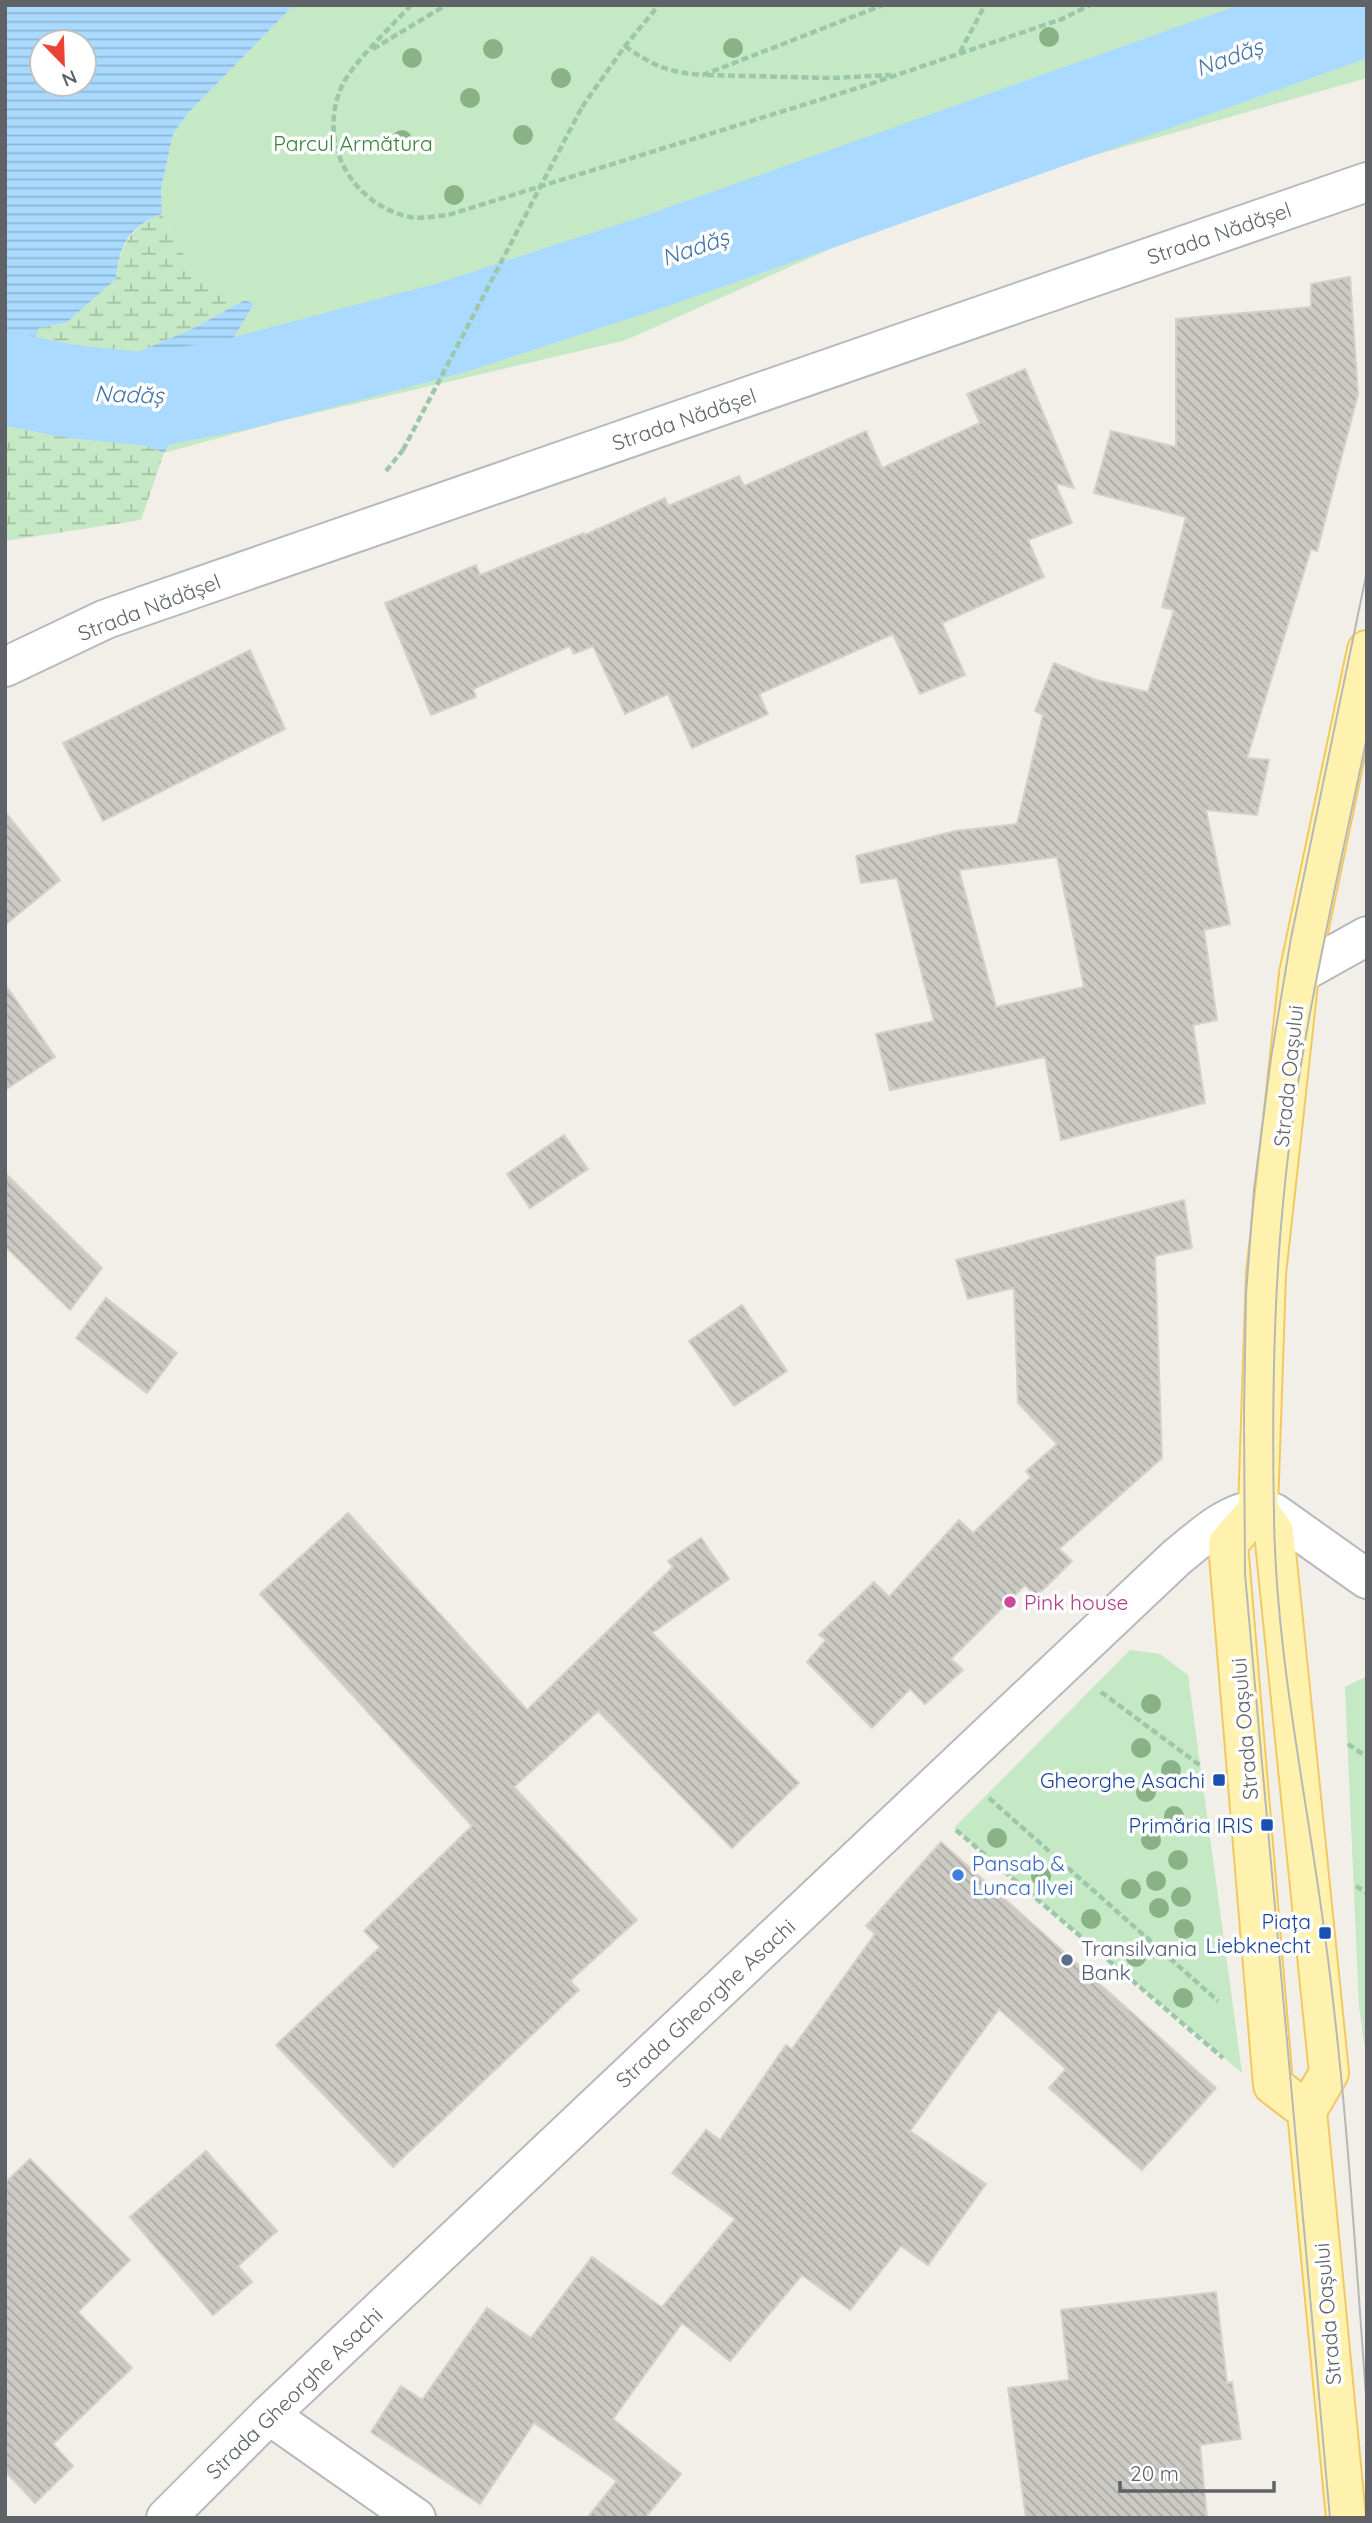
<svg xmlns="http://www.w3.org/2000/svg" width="1372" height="2523" font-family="Quicksand,sans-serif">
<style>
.green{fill:#c5e8c5}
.wetland{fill:url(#wetland-marsh)}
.water{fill:url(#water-rules);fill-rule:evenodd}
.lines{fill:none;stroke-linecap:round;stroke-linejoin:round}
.river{stroke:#aadaff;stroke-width:93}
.building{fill:url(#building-back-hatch);stroke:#d6d1c6;stroke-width:2;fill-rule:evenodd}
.street-casing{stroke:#b5b8bc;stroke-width:42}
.secondary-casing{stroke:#b6babf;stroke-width:42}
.primary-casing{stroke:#f2c960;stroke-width:42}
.path{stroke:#9cc7a9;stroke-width:4.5;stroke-dasharray:7 3.5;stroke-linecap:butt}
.street{stroke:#fff;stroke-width:38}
.secondary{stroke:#fff;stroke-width:38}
.primary{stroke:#fff2af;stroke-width:38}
.tram{stroke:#b6b7b8;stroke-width:2}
.path-bridge{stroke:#9cc7a9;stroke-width:4.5;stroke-dasharray:7 3.5;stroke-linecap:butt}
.tree{fill:#89b387}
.hotel-dot{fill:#d1479c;stroke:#fff;stroke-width:2.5}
.transit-dot{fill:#1a4fb4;stroke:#fff;stroke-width:2.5}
.shop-dot{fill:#3f7fe0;stroke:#fff;stroke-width:2.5}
.service-dot{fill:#5c6f8a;stroke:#fff;stroke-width:2.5}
.labels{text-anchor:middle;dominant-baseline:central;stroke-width:7;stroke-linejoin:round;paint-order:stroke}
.park-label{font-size:21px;fill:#348238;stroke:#fff}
.street-label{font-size:21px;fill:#5f6368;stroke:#fff}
.hotel-label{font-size:21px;fill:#b23c85;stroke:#fff;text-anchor:start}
.transit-label{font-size:21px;fill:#164399;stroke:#fff;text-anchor:end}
.shop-label{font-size:21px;fill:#366cbe;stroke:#fff;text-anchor:start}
.service-label{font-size:21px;fill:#4e5e75;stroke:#fff;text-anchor:start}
.water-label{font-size:23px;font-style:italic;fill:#4174aa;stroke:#fff}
</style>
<defs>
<pattern id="wetland-marsh" width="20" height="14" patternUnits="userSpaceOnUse" patternTransform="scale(1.75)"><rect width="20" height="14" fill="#c5e8c5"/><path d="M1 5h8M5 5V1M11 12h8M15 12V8" fill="none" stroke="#a3c0a4"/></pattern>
<pattern id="water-rules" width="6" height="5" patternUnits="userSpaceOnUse" patternTransform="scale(1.75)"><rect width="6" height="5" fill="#aadaff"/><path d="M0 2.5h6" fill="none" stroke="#8eb4d2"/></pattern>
<pattern id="building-back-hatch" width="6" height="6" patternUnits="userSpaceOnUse" patternTransform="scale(1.75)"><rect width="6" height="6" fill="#cccac5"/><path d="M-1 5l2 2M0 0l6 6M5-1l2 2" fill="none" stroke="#a9a8a4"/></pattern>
</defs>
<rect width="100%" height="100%" fill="#f1efe8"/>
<g class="green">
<path d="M 294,5 L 1367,5 L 1367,78 L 1053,167 L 830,249 L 626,340 L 277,422 L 164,453 L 254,304 L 207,282 L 180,252 L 162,214 L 161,189 L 173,134 L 189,112 Z"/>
<path d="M 1130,1650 L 1160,1654 L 1188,1675 L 1242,2073 L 954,1828 Z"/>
<path d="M 1367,1676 L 1367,2062 L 1359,2007 L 1345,1687 Z"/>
</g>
<g class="wetland">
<path d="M 162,214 C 185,263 195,276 245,300 L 190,330 L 135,353 L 33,341 L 39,328 L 66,323 L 116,279 C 119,248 131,225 162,214 Z"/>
<path d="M 5,404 L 94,423 L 164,453 L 141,520 L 5,541 Z"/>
</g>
<path class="water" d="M 5,5 L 294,5 L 189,112 L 173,134 L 161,189 L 162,214 C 129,226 119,246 116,279 L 66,323 L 39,328 L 34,340 L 135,353 L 190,330 L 245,300 L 254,304 L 164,453 L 94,423 L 5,404 ZM 42,42 L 84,42 L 84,84 L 42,84 Z"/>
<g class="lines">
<path class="river" d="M 5,378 L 68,391 L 154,400 L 242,383 L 450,328 L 656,261 L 1367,9"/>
</g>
<g class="building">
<path d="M 1350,277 L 1358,394 L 1317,551 L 1311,549 L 1247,758 L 1269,760 L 1257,815 L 1206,810 L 1230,924 L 1204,930 L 1217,1020 L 1193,1025 L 1205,1103 L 1061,1140 L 1045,1057 L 890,1090 L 876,1034 L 934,1021 L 897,878 L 861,883 L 856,856 L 955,831 L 1017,824 L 1043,715 L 1035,711 L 1054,663 L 1096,680 L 1148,692 L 1174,610 L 1162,607 L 1186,517 L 1094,493 L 1111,431 L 1176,447 L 1176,319 L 1311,307 L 1311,284 ZM 1057,857 L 1084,987 L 996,1007 L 959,870 Z"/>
<path d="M 1025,369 L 1074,488 L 1055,483 L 1072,523 L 1028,540 L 1044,577 L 942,623 L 965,675 L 920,694 L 893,634 L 759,694 L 768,714 L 692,748 L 668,694 L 625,714 L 593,646 L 574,654 L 570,646 L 473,689 L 476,697 L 431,715 L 385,603 L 476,565 L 480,575 L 584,533 L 585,535 L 665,498 L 668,506 L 739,476 L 744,486 L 866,431 L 882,468 L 980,423 L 967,394 Z"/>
<path d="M 250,650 L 285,729 L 103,821 L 63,743 Z"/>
<path d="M 5,812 L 60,880 L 5,925 Z"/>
<path d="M 5,984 L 55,1057 L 5,1090 Z"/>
<path d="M 564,1135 L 588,1169 L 530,1208 L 507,1174 Z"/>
<path d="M 5,1173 L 102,1268 L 70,1310 L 5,1246 Z"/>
<path d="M 1184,1200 L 1192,1248 L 1155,1256 L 1162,1458 L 1059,1549 L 1072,1561 L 1054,1579 L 1036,1596 L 1025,1585 L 951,1659 L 963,1670 L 925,1704 L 910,1689 L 872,1728 L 807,1662 L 826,1640 L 819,1635 L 874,1582 L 889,1597 L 959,1520 L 973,1533 L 1031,1477 L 1026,1471 L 1057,1444 L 1018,1403 L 1014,1288 L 968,1299 L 956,1260 Z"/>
<path d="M 106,1298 L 177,1353 L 147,1393 L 76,1338 Z"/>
<path d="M 742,1305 L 787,1371 L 734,1406 L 689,1341 Z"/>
<path d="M 348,1513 L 527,1710 L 673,1567 L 668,1561 L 701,1538 L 729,1579 L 652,1633 L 799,1783 L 732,1848 L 598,1711 L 514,1787 L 637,1920 L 570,1981 L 579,1990 L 393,2167 L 276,2045 L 380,1947 L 364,1931 L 472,1826 L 260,1594 Z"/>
<path d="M 941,1842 L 1216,2088 L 1142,2170 L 1049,2088 L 1066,2069 L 999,2009 L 910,2131 L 986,2184 L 928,2265 L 901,2246 L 850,2310 L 802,2275 L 730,2361 L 682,2323 L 613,2419 L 681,2474 L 645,2518 L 587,2518 L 617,2481 L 534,2423 L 480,2504 L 371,2432 L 401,2386 L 422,2400 L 487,2308 L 531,2338 L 592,2257 L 675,2317 L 662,2307 L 735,2219 L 672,2173 L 706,2130 L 720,2140 L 786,2045 L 792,2049 L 875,1934 L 866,1926 Z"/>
<path d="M 206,2151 L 277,2231 L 238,2266 L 252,2282 L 213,2315 L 130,2217 Z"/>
<path d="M 30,2159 L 130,2260 L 78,2312 L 132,2368 L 53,2444 L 73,2466 L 35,2503 L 5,2471 L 5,2183 Z"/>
<path d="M 1216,2292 L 1227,2383 L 1232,2382 L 1241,2439 L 1200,2445 L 1207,2518 L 1026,2518 L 1008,2388 L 1069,2380 L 1061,2310 Z"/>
</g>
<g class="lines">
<g class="street-casing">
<g id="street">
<path d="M 1299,974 L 1367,936"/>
<path d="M 1258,1509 L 1274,1513 L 1367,1579"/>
<path d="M 269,2415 L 416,2518"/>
</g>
</g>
<g class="secondary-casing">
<g id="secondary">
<path d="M 5,667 L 106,619 L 1367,182"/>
<path d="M 166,2518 L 269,2415 L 1177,1557 C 1202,1537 1226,1513 1258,1509"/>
</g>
</g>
<g class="primary-casing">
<g id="primary">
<path d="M 1258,1509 L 1228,1544 L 1273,2085 L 1307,2111"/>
<path d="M 1346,2518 L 1307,2111 L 1329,2073 L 1274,1532 L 1258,1509 L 1266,1274 L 1299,974 L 1367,650"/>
</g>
</g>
<g class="path">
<path d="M 411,5 C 392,26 351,64 341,88 C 317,144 353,205 410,217 C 421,219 436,216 448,215 L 861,87 L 1062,19 L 1090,5"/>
<path d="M 625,46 C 651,65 670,73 703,75 L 883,5"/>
<path d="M 373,49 L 446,5"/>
<path d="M 960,52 L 985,5"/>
<path d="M 707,75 L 833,78 L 891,75"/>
<path d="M 582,107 L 625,46 L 659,5"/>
<path d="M 386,471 L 403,450"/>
<path d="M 1101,1692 L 1201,1766"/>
<path d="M 1348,1744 L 1367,1757"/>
<path d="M 989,1798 L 1218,2001"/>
<path d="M 956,1830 L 1223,2058"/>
<path d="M 1356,1886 L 1367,1893"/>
</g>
<use href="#street" class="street"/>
<use href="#secondary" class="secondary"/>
<use href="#primary" class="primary"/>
<g class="tram">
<path d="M 1367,737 C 1335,892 1297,1047 1283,1204 C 1273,1307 1272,1413 1274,1517 C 1276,1655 1306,1792 1324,1929 C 1346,2088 1355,2249 1367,2409"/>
<path d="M 1330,2518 L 1245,1574 L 1244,1415 L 1246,1294 L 1254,1190 L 1271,1058 L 1291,938 L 1367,571"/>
</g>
<path class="path-bridge" d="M 403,450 L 582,107"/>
</g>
<g class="tree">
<circle cx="1049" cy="37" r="10"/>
<circle cx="733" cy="48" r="10"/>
<circle cx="493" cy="49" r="10"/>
<circle cx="412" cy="58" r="10"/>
<circle cx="561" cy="78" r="10"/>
<circle cx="470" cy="98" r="10"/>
<circle cx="523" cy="135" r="10"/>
<circle cx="402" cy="140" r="10"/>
<circle cx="454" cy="195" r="10"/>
<circle cx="1151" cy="1704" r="10"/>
<circle cx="1141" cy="1748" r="10"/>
<circle cx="1171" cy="1770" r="10"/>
<circle cx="1146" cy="1792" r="10"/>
<circle cx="1174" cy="1816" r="10"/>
<circle cx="997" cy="1838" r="10"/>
<circle cx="1151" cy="1840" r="10"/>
<circle cx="1178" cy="1860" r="10"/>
<circle cx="1041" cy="1876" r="10"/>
<circle cx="1156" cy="1881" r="10"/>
<circle cx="1131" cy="1889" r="10"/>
<circle cx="1181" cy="1897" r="10"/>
<circle cx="1159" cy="1908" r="10"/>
<circle cx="1091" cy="1919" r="10"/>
<circle cx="1184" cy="1929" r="10"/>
<circle cx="1136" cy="1957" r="10"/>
<circle cx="1183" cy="1998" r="10"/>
</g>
<circle class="hotel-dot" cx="1010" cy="1602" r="7"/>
<g class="transit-dot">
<rect x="1212" y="1773" width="14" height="14" rx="3.5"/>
<rect x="1260" y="1818" width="14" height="14" rx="3.5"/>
<rect x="1318" y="1926" width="14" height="14" rx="3.5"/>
</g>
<circle class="shop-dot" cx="958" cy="1875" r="7"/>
<circle class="service-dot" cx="1067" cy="1960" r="7"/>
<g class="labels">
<g class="park-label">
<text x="353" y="143">Parcul Armătura</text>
</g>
<g class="street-label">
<text transform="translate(1219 233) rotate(-19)">Strada Nădășel</text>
<text transform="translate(684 419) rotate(-19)">Strada Nădășel</text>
<text transform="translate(149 607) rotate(-21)">Strada Nădășel</text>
<text transform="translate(1288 1076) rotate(-84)">Strada Oașului</text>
<text transform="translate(1244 1729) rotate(-95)">Strada Oașului</text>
<text transform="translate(705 2003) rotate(-43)">Strada Gheorghe Asachi</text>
<text transform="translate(1327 2314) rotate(-95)">Strada Oașului</text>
<text transform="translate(294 2393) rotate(-44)">Strada Gheorghe Asachi</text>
</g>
<g class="hotel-label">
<text x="1024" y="1602">Pink house</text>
</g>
<g class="transit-label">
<text x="1205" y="1780">Gheorghe Asachi</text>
<text x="1253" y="1825">Primăria IRIS</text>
<text x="1311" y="1921">Piața<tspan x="1311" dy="24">Liebknecht</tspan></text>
</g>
<g class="shop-label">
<text x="972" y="1863">Pansab &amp;<tspan x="972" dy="24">Lunca Ilvei</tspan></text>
</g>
<g class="service-label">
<text x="1081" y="1948">Transilvania<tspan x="1081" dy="24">Bank</tspan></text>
</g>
<g class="water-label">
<text transform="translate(1229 57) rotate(-20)">Nadăș</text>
<text transform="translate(695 247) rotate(-19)">Nadăș</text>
<text transform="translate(129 394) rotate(2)">Nadăș</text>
</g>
</g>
<rect width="1372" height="2523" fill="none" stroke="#5f6368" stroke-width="14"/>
<g transform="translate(63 63) rotate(157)"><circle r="33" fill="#ffffff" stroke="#bfc1c3" stroke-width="2"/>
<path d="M0-5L12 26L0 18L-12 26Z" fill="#ea4335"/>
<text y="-10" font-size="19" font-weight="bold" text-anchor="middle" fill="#5f6368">N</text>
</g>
<path d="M1120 2481v10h154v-10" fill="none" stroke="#5f6368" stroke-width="3.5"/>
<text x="1130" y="2481" font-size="21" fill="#5f6368" stroke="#ffffff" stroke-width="5" paint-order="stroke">20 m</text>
</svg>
